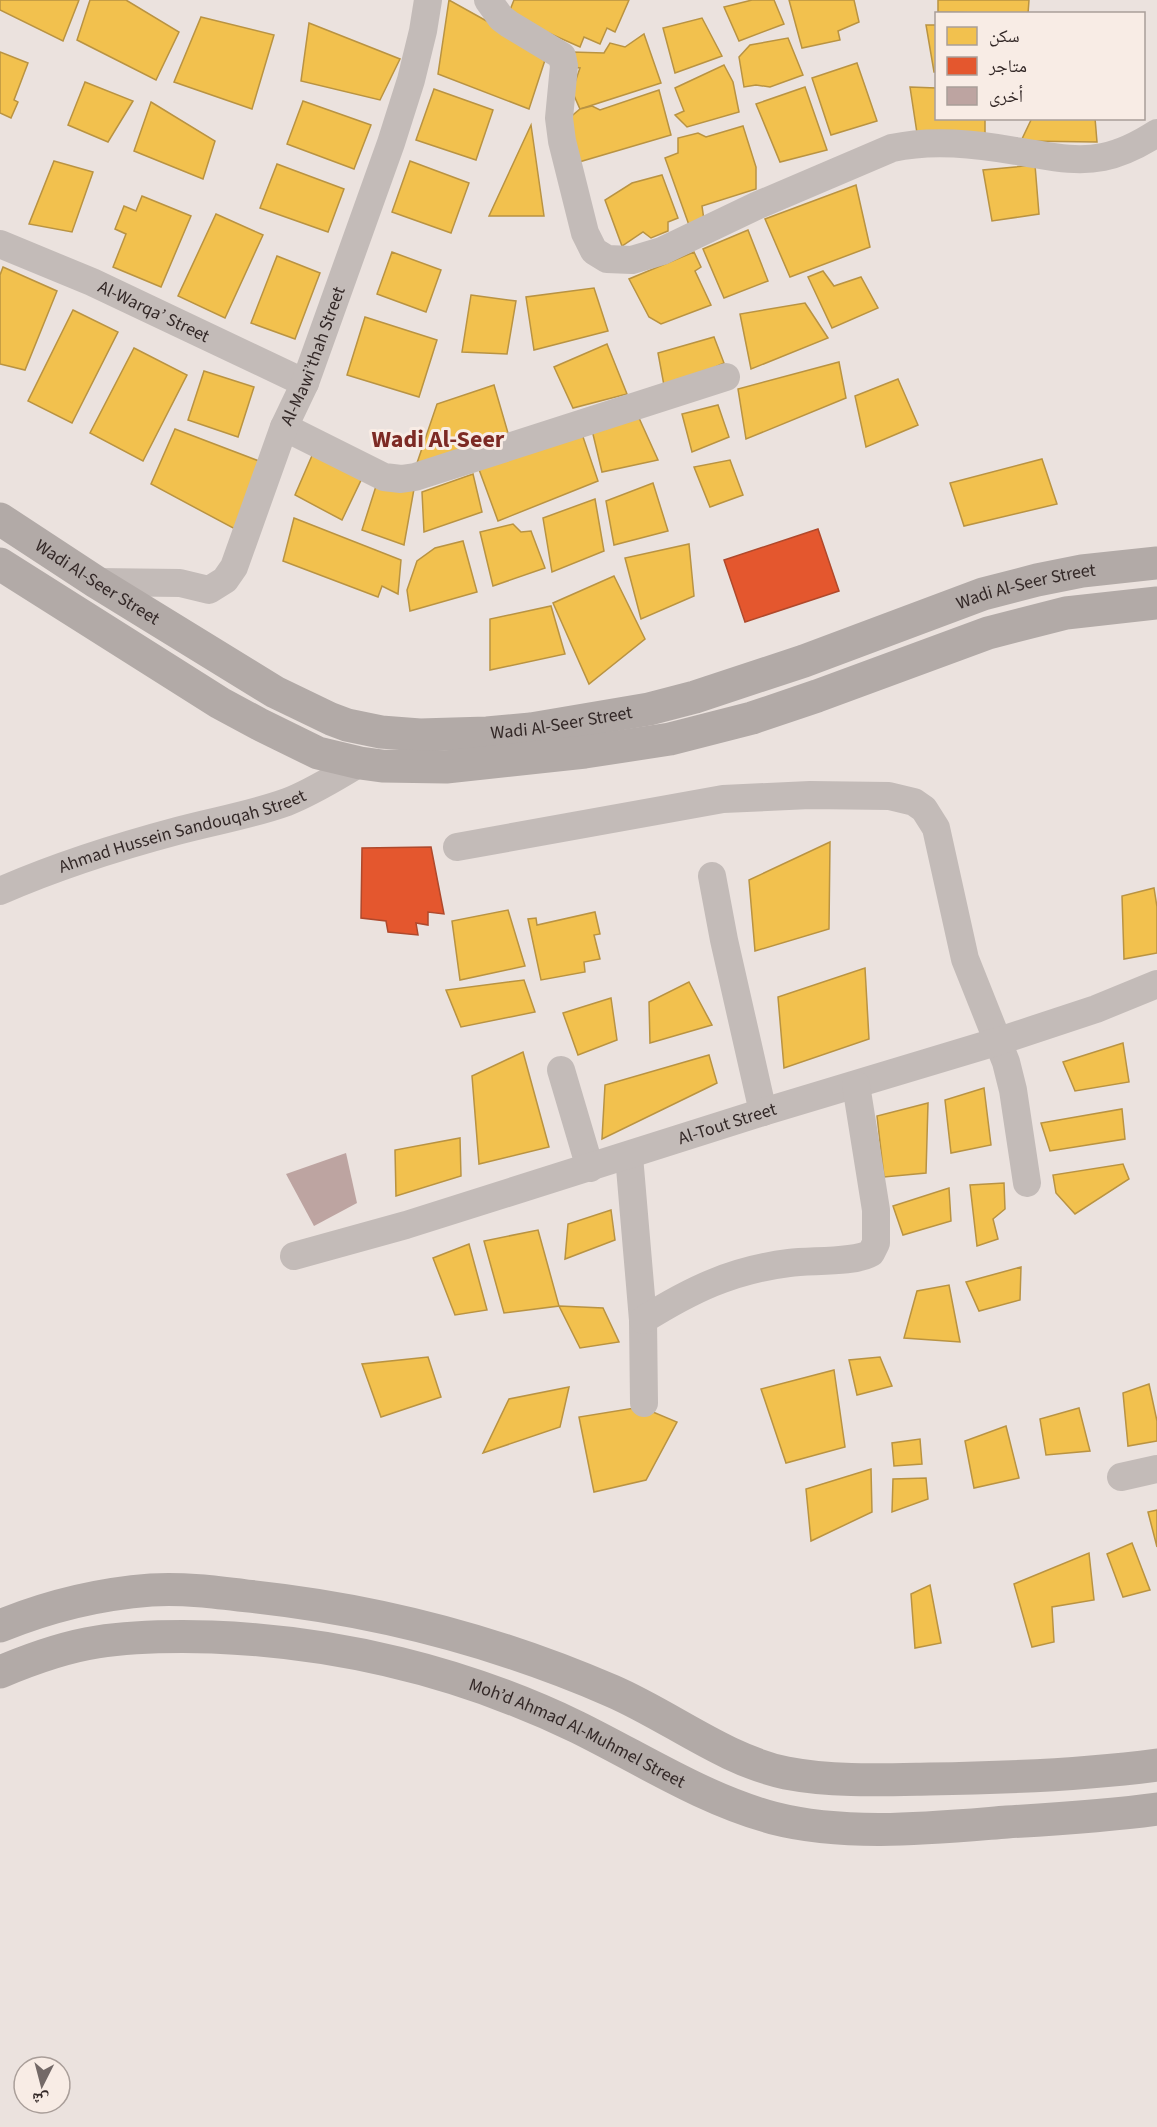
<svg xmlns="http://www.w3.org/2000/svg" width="1157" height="2127" font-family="'Source Sans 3','Noto Naskh Arabic',sans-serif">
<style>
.homes{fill:#f2c14e;stroke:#b99342;stroke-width:1.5}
.shops{fill:#e4572e;stroke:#af492c;stroke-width:1.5}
.building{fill:#bda4a1}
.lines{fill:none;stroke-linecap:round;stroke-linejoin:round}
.minor{stroke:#c3bbb8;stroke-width:28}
.major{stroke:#b2aaa7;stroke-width:33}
.labels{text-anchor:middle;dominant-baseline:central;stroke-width:6;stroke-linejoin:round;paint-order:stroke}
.street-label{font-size:18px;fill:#332827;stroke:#f8ece5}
.district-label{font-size:24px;font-weight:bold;fill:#7d2a24;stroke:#f8ece5}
</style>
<rect width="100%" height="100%" fill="#ebe2de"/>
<g class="homes">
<path d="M 0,0 L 79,0 L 63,41 L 0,10 Z"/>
<path d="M 90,0 L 126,0 L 179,32 L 156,80 L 77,40 Z"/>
<path d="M 449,0 L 492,24 L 545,60 L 529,109 L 438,74 Z"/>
<path d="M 514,0 L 629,0 L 615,32 L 607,28 L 600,44 L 584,37 L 580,47 L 508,15 Z"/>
<path d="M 752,0 L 774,0 L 784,24 L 739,41 L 724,7 Z"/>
<path d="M 789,0 L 854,0 L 859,22 L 838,31 L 840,40 L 802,48 Z"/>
<path d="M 938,0 L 1029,0 L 1028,14 L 938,12 Z"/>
<path d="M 201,17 L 274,35 L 252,109 L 174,82 Z"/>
<path d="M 702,18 L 722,56 L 675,73 L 663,28 Z"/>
<path d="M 309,23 L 400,59 L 380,100 L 301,81 Z"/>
<path d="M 926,25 L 936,25 L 936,72 L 934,72 Z"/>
<path d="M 644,34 L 661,83 L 580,109 L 572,91 L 580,68 L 564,66 L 572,52 L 604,53 L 610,43 L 625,47 Z"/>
<path d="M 788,38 L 803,75 L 770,87 L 756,85 L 744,87 L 739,57 L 750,45 Z"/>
<path d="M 0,52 L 28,63 L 14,100 L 18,102 L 11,118 L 0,113 Z"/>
<path d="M 857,63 L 877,121 L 831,135 L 812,78 Z"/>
<path d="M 724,65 L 733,82 L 739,112 L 687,127 L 675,115 L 684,111 L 675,88 Z"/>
<path d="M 85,82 L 133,101 L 108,142 L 68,125 Z"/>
<path d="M 805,87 L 827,150 L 780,162 L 756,104 Z"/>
<path d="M 910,87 L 936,88 L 936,118 L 985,118 L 985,134 L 917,133 Z"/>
<path d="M 434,89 L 493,110 L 476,160 L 416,140 Z"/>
<path d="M 659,90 L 671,135 L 579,162 L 567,120 L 580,109 L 592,106 L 600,110 Z"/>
<path d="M 303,101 L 371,125 L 354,169 L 287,144 Z"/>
<path d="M 151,102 L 215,141 L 203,179 L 134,151 Z"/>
<path d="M 1032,118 L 1095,118 L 1097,142 L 1021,141 Z"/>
<path d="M 531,125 L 544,216 L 489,216 Z"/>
<path d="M 743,126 L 756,167 L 756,189 L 702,206 L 704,220 L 689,225 L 665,158 L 678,153 L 678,138 L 698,133 L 706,137 Z"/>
<path d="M 54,161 L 93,172 L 72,232 L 29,224 Z"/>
<path d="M 410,161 L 469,183 L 451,233 L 392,212 Z"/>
<path d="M 277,164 L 344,189 L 328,232 L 260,208 Z"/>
<path d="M 1035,165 L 1039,214 L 992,221 L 983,170 Z"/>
<path d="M 662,175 L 678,218 L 668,222 L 668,231 L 651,238 L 643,232 L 622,246 L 605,200 L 632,183 Z"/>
<path d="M 856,185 L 870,247 L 790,277 L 765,219 Z"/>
<path d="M 142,196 L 191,216 L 161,287 L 113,267 L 126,234 L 115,229 L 124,206 L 136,211 Z"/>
<path d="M 216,214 L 263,235 L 225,318 L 178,296 Z"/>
<path d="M 748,230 L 768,281 L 724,298 L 703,249 Z"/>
<path d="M 392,252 L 441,270 L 426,312 L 377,294 Z"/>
<path d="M 694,252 L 701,267 L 695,271 L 711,305 L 661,324 L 649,317 L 629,279 Z"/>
<path d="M 277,256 L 320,273 L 295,339 L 251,323 Z"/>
<path d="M 3,267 L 57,291 L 25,370 L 0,364 L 0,275 Z"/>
<path d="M 823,271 L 834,286 L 861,277 L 878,308 L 832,328 L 808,277 Z"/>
<path d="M 594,288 L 608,331 L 534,350 L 526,297 Z"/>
<path d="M 471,295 L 516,301 L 507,354 L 462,352 Z"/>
<path d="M 805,303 L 828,338 L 751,369 L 740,314 Z"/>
<path d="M 73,310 L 118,332 L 72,423 L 28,401 Z"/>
<path d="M 365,317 L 437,340 L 419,397 L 347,375 Z"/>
<path d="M 714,337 L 724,363 L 665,391 L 658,353 Z"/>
<path d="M 607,344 L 627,394 L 573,408 L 554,367 Z"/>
<path d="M 134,348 L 187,375 L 143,461 L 90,433 Z"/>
<path d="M 839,362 L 846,398 L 746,439 L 738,389 Z"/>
<path d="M 204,371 L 254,387 L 238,437 L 188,420 Z"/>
<path d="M 898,379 L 918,425 L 866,447 L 855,396 Z"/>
<path d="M 494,385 L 508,433 L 416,466 L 437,404 Z"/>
<path d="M 718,405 L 729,437 L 692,452 L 682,414 Z"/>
<path d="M 639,418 L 658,460 L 602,472 L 592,430 Z"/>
<path d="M 175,429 L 259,461 L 235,529 L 151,484 Z"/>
<path d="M 581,431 L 598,481 L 498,521 L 477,464 Z"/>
<path d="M 314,451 L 363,476 L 342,520 L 295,495 Z"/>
<path d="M 1042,459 L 1057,504 L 964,526 L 950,483 Z"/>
<path d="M 730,460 L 743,495 L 710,507 L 694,467 Z"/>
<path d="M 473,474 L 482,512 L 424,532 L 422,492 Z"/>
<path d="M 378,480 L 414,489 L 404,545 L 362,530 Z"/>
<path d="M 653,483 L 668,531 L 614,545 L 606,501 Z"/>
<path d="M 595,499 L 604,551 L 552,572 L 543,518 Z"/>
<path d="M 294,518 L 401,560 L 398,594 L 382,586 L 378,597 L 283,561 Z"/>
<path d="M 513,524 L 521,532 L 531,531 L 545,568 L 493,586 L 480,532 Z"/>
<path d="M 463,541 L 477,592 L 410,611 L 407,590 L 417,561 L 435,548 Z"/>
<path d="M 689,544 L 694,596 L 641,619 L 625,558 Z"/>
<path d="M 614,576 L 645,639 L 589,684 L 553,603 Z"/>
<path d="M 551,606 L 565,654 L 490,670 L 490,619 Z"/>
<path d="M 830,842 L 829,929 L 755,951 L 749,880 Z"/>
<path d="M 1154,888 L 1157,907 L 1157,953 L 1124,959 L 1122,896 Z"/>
<path d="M 508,910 L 525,966 L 460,980 L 452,921 Z"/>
<path d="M 595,912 L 600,934 L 594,935 L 600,959 L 584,962 L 585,972 L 541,980 L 528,919 L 536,918 L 537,925 Z"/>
<path d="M 865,968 L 869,1039 L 784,1068 L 778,997 Z"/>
<path d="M 524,980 L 535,1012 L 461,1027 L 446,990 Z"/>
<path d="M 689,982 L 712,1025 L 650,1043 L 649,1002 Z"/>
<path d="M 611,998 L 617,1040 L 578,1055 L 563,1013 Z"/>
<path d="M 1123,1043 L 1129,1082 L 1075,1091 L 1063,1062 Z"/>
<path d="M 523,1052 L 549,1147 L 479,1164 L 472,1076 Z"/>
<path d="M 709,1055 L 717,1083 L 602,1139 L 605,1085 Z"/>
<path d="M 984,1088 L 991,1145 L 951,1153 L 945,1100 Z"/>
<path d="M 928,1103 L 926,1173 L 884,1177 L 877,1116 Z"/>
<path d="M 1122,1109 L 1125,1139 L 1050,1151 L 1041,1123 Z"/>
<path d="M 460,1138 L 461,1176 L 396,1196 L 395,1150 Z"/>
<path d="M 1123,1164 L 1129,1179 L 1075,1214 L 1056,1193 L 1053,1175 Z"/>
<path d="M 1004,1183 L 1005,1209 L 993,1219 L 998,1239 L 977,1246 L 970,1185 Z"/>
<path d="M 949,1188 L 951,1221 L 903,1235 L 893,1206 Z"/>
<path d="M 611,1210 L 615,1240 L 565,1259 L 568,1224 Z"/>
<path d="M 538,1230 L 559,1306 L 504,1313 L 484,1241 Z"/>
<path d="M 469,1244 L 487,1310 L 455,1315 L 433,1258 Z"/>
<path d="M 1021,1267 L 1020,1300 L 979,1311 L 966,1282 Z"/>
<path d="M 949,1285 L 960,1342 L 904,1338 L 917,1291 Z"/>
<path d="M 559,1306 L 603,1308 L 619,1342 L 580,1348 Z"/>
<path d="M 428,1357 L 441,1397 L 381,1417 L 362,1364 Z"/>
<path d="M 880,1357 L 892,1386 L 857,1395 L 849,1360 Z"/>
<path d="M 834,1370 L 845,1447 L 786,1463 L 761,1389 Z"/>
<path d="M 1149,1384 L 1157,1421 L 1157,1441 L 1128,1446 L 1123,1393 Z"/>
<path d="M 569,1387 L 560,1427 L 483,1453 L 509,1399 Z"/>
<path d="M 641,1407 L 677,1422 L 646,1480 L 594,1492 L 579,1417 Z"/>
<path d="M 1079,1408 L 1090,1451 L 1046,1455 L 1040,1419 Z"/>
<path d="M 1006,1426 L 1019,1478 L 974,1488 L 965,1441 Z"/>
<path d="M 920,1439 L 922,1464 L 894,1466 L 892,1443 Z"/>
<path d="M 871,1469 L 872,1512 L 811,1541 L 806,1489 Z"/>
<path d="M 926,1478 L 928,1499 L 892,1512 L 893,1479 Z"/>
<path d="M 1157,1510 L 1157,1547 L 1148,1512 Z"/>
<path d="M 1132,1543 L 1150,1590 L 1123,1597 L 1107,1554 Z"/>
<path d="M 1089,1553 L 1094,1600 L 1052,1607 L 1054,1642 L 1032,1647 L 1014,1584 Z"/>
<path d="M 930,1585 L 941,1643 L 915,1648 L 911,1594 Z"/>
</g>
<g class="shops">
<path d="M 818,529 L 839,591 L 745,622 L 724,560 Z"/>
<path d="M 431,847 L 444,914 L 428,912 L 428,925 L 416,923 L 418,935 L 388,932 L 386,921 L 361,918 L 362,848 Z"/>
</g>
<path class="building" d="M 346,1153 L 357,1203 L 314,1226 L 286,1174 Z"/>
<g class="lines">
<g class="minor">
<path d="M 488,0 L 501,18 L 509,24 L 562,56 L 564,66 L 559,118 L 562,141 L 585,233 L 594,251 L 607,259 L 632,260 L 662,251 L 756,206 L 892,148 C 932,139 976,144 1016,151 C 1045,155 1073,163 1103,157 C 1123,153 1140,144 1157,133"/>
<path id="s1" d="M 0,244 L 92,282 L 305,383"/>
<path d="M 284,427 L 384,477 L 401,479 L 415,477 L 726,377"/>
<path id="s2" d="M 96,582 L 180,583 L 209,590 L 225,580 L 234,567 L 284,427 L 305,383 L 391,143 L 411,80 L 423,31 L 428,0"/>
<path d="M 457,847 L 723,799 L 810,795 L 889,796 L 914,802 L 924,809 L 936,828 L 965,959 L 1006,1062 L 1013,1090 L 1027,1183"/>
<path d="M 712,876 L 724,940 L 763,1112"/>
<path id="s3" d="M 0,891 C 57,866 117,847 177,831 C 214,821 251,815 287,802 C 313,792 336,777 360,763"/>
<path d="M 561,1070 L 590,1168"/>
<path d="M 629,1156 L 643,1320 L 644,1403"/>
<path id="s4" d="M 294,1256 L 406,1225 L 763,1112 L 999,1041 L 1096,1009 L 1157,984"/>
<path d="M 643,1320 C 691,1290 732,1270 789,1263 C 811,1260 854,1263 871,1253 L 876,1243 L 876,1210 L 856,1085"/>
<path d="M 1121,1477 L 1157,1469"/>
</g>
<g class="major">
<path id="s5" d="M 0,519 L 96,582 L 275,692 L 331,719 L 347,725 L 381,732 L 420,735 L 487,733 L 531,729 L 649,709 L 695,697 L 804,661 L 983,594 L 1037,580 L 1082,571 L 1157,563"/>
<path d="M 0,564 L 220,703 L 259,724 L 318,753 L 360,763 L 382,766 L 446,767 L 585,752 L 670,739 L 752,718 L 817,696 L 988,633 L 1066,613 L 1157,603"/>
<path d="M 0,1626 C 49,1606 98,1594 151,1590 C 183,1588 215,1592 247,1596 C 372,1609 497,1641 612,1691 C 670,1716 724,1760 786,1773 C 833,1782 881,1780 929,1779 C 1006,1778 1081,1775 1157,1765"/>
<path id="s6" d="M 0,1672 C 31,1659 64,1647 97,1642 C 135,1636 174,1636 212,1637 C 338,1642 463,1672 577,1727 C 642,1759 703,1799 773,1818 C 847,1837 932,1828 1007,1822 C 1057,1819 1107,1816 1157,1809"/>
</g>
</g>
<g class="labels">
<g class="street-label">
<text stroke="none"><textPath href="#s1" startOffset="168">Al-Warqa’ Street</textPath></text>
<text stroke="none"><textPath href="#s2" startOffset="374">Al-Mawi’thah Street</textPath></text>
<text stroke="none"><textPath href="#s5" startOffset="116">Wadi Al-Seer Street</textPath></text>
<text stroke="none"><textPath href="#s5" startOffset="1106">Wadi Al-Seer Street</textPath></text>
<text stroke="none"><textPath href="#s5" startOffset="620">Wadi Al-Seer Street</textPath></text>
<text stroke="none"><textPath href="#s3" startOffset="192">Ahmad Hussein Sandouqah Street</textPath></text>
<text stroke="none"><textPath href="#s4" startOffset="453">Al-Tout Street</textPath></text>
<text stroke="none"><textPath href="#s6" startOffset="598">Moh’d Ahmad Al-Muhmel Street</textPath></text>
</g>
<g class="district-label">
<text x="438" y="439">Wadi Al-Seer</text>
</g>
</g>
<rect x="935" y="12" width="210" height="108" fill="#f8ece5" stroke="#a99e99" stroke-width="1.5"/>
<rect x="947" y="27" width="30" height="18" fill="#f2c14e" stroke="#a99e99" stroke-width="1.5"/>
<text x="989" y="42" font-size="18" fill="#332827">سكن</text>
<rect x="947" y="57" width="30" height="18" fill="#e4572e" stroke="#a99e99" stroke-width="1.5"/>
<text x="989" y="72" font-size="18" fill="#332827">متاجر</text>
<rect x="947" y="87" width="30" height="18" fill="#bda4a1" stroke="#a99e99" stroke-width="1.5"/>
<text x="989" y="102" font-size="18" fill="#332827">أخرى</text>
<g transform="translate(42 2085) rotate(186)"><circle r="28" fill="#f8ece5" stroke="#a99e99" stroke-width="1.5"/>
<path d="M0-4.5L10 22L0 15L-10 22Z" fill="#736967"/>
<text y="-9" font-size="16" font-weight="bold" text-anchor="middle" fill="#332827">ش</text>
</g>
</svg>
